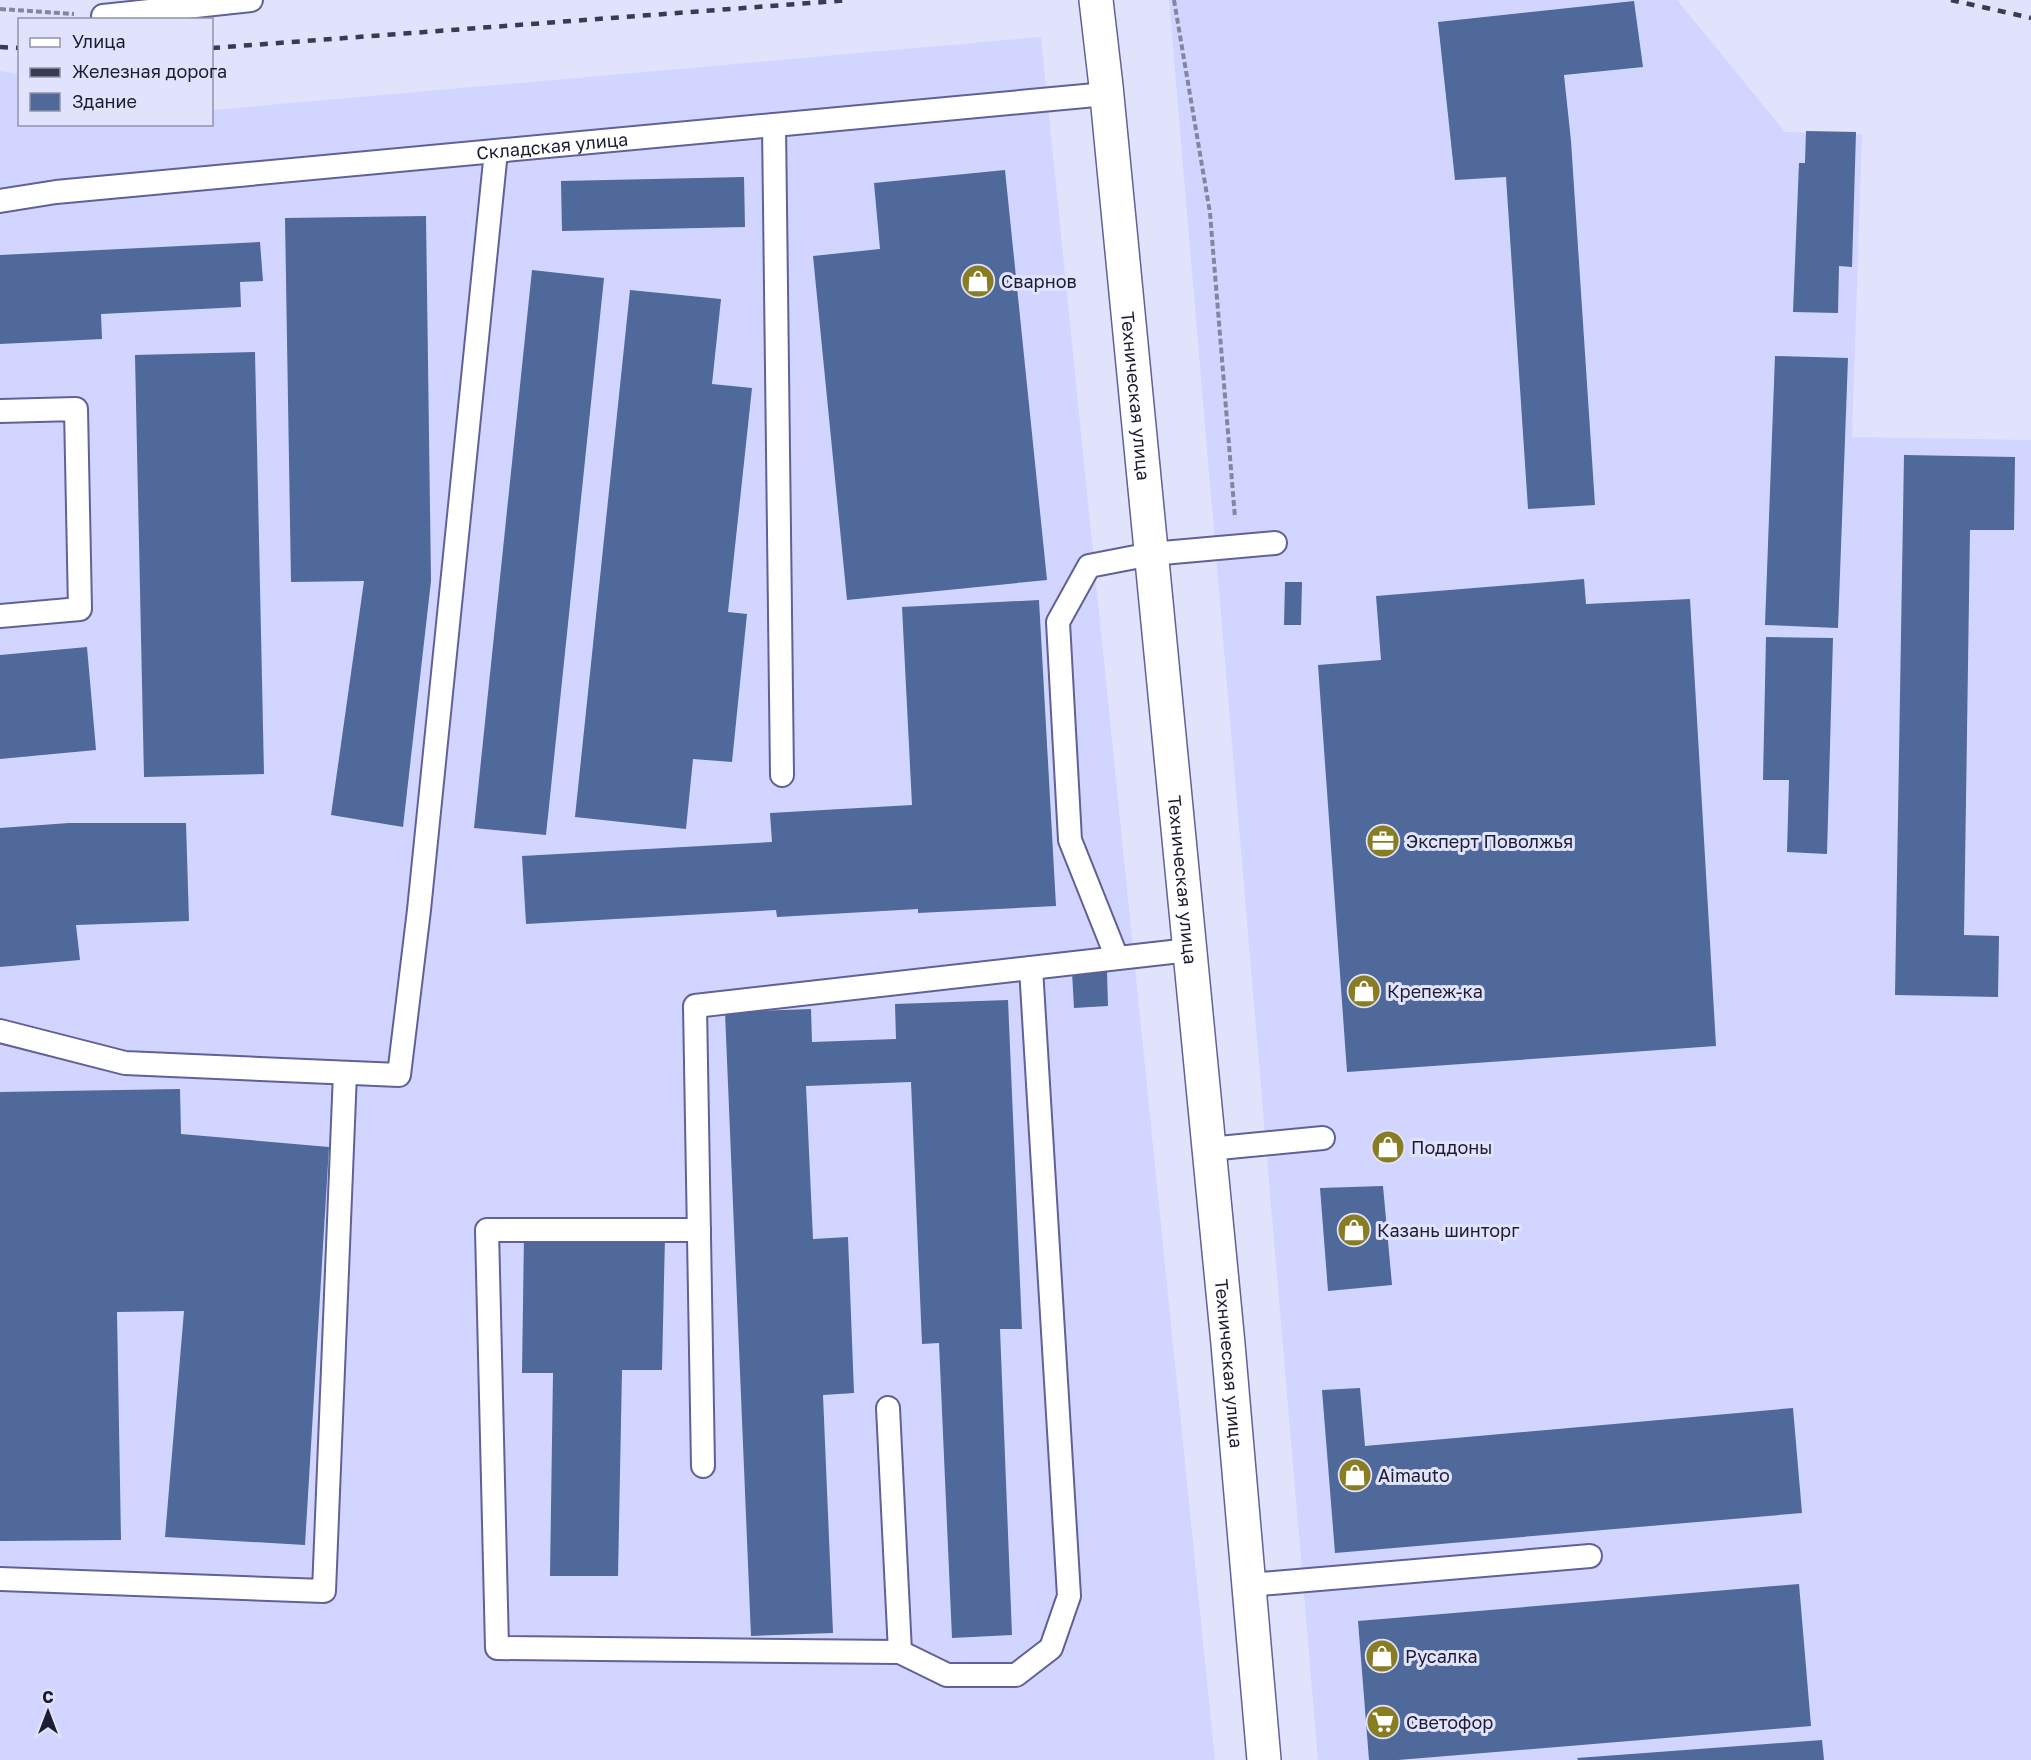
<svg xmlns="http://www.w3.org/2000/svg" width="2031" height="1760" font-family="'Golos Text',sans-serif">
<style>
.built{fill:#d2d5ff}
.building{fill:#4e699a}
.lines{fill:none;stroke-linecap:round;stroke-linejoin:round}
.service-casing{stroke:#5f6197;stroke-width:26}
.secondary-casing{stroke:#5f6197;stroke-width:36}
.path{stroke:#85869e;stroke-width:4;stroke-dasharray:6 3;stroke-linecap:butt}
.service{stroke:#fff;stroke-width:22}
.secondary{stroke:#fff;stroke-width:33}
.rail{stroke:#3a3a51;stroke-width:4.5;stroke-dasharray:8 8;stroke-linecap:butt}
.labels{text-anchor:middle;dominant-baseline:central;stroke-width:6;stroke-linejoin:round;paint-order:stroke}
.street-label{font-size:18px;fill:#1c1c33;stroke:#e1e3fc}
.poi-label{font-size:18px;fill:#1c1c33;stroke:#e1e3fc;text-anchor:start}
</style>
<rect width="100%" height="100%" fill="#e1e3fc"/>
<g class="built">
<path d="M 1169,0 L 1677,0 L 1785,132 L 1862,134 L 1852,437 L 2031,440 L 2031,1760 L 1318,1760 Z"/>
<path d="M 1041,37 L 1215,1760 L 0,1760 L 0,71 L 19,74 L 20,124 L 212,124 L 212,110 Z"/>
</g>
<g class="building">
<path d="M 1634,1 L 1643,67 L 1564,75 L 1571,141 L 1595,505 L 1528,509 L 1506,177 L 1455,180 L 1438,22 Z"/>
<path d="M 1806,131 L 1856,132 L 1852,267 L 1839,266 L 1838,313 L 1793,312 L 1799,163 L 1805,163 Z"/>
<path d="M 1005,170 L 1047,580 L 847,600 L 813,256 L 880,249 L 874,183 Z"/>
<path d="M 744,177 L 745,227 L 562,231 L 561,181 Z"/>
<path d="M 426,216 L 431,581 L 403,827 L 331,815 L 364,581 L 291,582 L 285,218 Z"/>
<path d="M 260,242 L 263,281 L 240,282 L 241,307 L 101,314 L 102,339 L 0,344 L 0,255 Z"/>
<path d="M 532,270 L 604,278 L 546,835 L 474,828 Z"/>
<path d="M 630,290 L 721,299 L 712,384 L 752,388 L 728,612 L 747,614 L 732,762 L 693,759 L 686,829 L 575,817 Z"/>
<path d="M 255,352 L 264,774 L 144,777 L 135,355 Z"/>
<path d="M 1775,356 L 1848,358 L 1838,628 L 1765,625 Z"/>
<path d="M 1904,455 L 2015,457 L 2014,530 L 1970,530 L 1964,935 L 1999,936 L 1998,997 L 1895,995 Z"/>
<path d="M 1584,579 L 1586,604 L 1690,599 L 1716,1046 L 1347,1072 L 1318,665 L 1381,660 L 1376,596 Z"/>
<path d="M 1285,582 L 1302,582 L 1301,625 L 1284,625 Z"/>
<path d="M 1039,600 L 1056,906 L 918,913 L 918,909 L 777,917 L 776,910 L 526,924 L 522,856 L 772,842 L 770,813 L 912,805 L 902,607 Z"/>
<path d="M 1766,637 L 1833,638 L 1827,854 L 1787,852 L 1789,780 L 1763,780 Z"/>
<path d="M 87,647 L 96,750 L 0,759 L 0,655 Z"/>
<path d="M 69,823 L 186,823 L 189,921 L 76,925 L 80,960 L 0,967 L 0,828 Z"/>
<path d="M 1107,971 L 1108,1006 L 1074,1008 L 1072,972 Z"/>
<path d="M 1008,1000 L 1022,1329 L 1000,1329 L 1012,1635 L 952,1638 L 939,1343 L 922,1344 L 911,1082 L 806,1086 L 813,1239 L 848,1237 L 854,1393 L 823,1395 L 833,1633 L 751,1636 L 725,1012 L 811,1009 L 812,1042 L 896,1039 L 895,1004 Z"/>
<path d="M 180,1089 L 181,1134 L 329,1147 L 305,1545 L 165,1537 L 184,1311 L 117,1312 L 121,1540 L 0,1541 L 0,1092 Z"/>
<path d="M 1383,1186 L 1392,1285 L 1328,1291 L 1320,1188 Z"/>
<path d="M 524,1234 L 665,1236 L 662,1370 L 622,1370 L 618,1576 L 550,1576 L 553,1373 L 522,1373 Z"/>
<path d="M 1360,1388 L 1365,1446 L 1793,1408 L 1802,1513 L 1335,1553 L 1322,1390 Z"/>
<path d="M 1799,1584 L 1811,1726 L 1398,1760 L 1369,1760 L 1358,1621 Z"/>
<path d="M 1822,1740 L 1824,1760 L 1578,1760 L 1577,1758 Z"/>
</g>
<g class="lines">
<g class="service-casing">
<g id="service">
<path d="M 103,16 L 251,0"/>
<path d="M 774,125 L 782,775"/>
<path id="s1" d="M 0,201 L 56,192 L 1106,94"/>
<path d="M 0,411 L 76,409 L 80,609 L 0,616"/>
<path d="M 1117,958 L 1070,840 L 1058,622 L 1089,566 L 1151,554 L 1275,543"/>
<path d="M 0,1031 L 125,1063 L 399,1075 L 419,910 L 496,151"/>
<path d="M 1209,1149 L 1323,1138"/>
<path d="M 699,1230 L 487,1230 L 497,1648 L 900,1652"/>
<path d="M 888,1408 L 900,1652 L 947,1675 L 1016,1675 L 1051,1648 L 1069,1596 L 1031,968"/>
<path d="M 703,1466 L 695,1006 L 1189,950"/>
<path d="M 0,1579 L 324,1591 L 345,1073"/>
<path d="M 1249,1585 L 1590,1556"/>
</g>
</g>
<g class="secondary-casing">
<g id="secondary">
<path id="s2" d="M 1096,0 L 1106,86 L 1228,1344 L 1264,1760"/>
</g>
</g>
<g class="path">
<path d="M 1174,0 L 1210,213 L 1235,518"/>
<path d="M 0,9 L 74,14"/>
</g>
<use href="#service" class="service"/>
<use href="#secondary" class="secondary"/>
<g class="rail">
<path d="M 1951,0 L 2031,18"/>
<path d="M 0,47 L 20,48"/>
<path d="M 212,48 L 850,0"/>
</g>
</g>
<defs>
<g id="shop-disc" transform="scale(1.725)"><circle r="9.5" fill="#887d23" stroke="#e1e3fc"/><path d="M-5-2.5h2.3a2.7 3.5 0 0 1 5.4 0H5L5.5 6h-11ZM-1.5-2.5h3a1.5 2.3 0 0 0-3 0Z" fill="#fff"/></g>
<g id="office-disc" transform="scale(1.725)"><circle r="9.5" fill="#887d23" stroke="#e1e3fc"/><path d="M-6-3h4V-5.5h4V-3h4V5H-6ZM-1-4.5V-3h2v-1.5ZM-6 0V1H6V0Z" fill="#fff"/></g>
<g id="supermarket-disc" transform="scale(1.725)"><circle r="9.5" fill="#887d23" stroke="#e1e3fc"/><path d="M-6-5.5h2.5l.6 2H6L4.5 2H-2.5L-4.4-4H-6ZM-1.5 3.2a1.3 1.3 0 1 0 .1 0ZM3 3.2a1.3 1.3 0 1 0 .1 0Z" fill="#fff"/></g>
</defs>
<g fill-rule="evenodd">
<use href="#shop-disc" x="978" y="281"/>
<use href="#office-disc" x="1383" y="841"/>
<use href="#shop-disc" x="1364" y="991"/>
<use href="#shop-disc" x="1388" y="1147"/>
<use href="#shop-disc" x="1354" y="1230"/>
<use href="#shop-disc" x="1355" y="1475"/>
<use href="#shop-disc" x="1382" y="1656"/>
<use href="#supermarket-disc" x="1383" y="1722"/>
</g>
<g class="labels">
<g class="street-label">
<text stroke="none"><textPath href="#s1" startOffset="555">Складская улица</textPath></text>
<text stroke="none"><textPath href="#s2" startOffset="398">Техническая улица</textPath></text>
<text stroke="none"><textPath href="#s2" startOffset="884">Техническая улица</textPath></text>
<text stroke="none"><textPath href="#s2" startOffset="1370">Техническая улица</textPath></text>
</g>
<g class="poi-label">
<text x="1001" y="281">Сварнов</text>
<text x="1406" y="841">Эксперт Поволжья</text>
<text x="1387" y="991">Крепеж-ка</text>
<text x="1411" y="1147">Поддоны</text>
<text x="1377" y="1230">Казань шинторг</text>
<text x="1378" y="1475">Aimauto</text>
<text x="1405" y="1656">Русалка</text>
<text x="1406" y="1722">Светофор</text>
</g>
</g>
<rect x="18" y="18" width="195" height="108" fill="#e1e3fc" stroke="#9293ac" stroke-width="1.5"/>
<rect x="30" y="38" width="30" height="9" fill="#ffffff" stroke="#9293ac" stroke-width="1.5"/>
<text x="72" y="48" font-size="18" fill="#1c1c33">Улица</text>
<rect x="30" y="68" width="30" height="9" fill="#3a3a51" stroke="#9293ac" stroke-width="1.5"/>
<text x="72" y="78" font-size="18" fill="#1c1c33">Железная дорога</text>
<rect x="30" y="93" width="30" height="18" fill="#4e699a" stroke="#9293ac" stroke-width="1.5"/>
<text x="72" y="108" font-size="18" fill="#1c1c33">Здание</text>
<g transform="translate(48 1712)" stroke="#e1e3fc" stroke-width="4.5" paint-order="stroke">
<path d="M0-4.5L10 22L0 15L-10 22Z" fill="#1c1c33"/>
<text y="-9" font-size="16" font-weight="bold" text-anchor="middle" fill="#1c1c33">С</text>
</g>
</svg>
